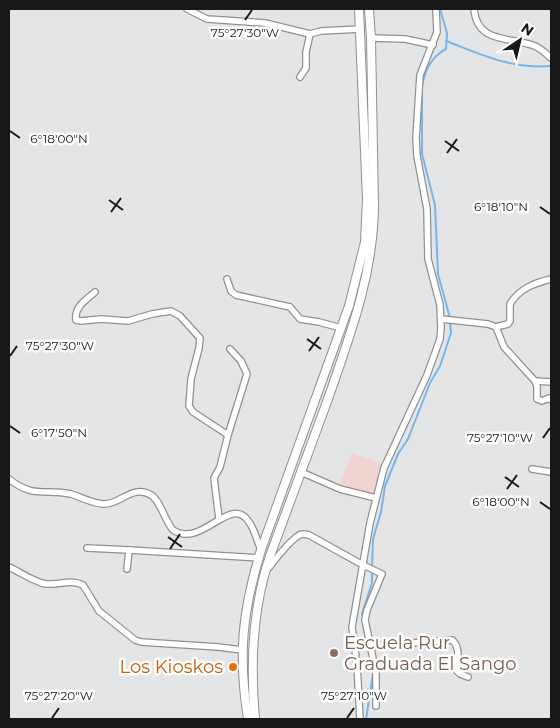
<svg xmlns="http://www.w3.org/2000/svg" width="560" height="728" font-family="Montserrat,sans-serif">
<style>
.education{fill:#efd4d1}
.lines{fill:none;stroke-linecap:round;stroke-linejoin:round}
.stream{stroke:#76b6ed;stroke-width:2}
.minor-casing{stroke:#909091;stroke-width:8}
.highway-casing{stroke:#909091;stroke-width:10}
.minor{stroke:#fff;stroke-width:5.5}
.highway{stroke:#fff;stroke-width:8}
.ticks{fill:none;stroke:#181819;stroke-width:2}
.education-dot{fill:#8d6e63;stroke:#fff;stroke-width:2}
.food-dot{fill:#e8710a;stroke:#fff;stroke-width:2}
.labels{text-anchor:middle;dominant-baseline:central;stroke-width:5;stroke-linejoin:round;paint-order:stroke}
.education-label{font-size:18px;fill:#785e54;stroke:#fff;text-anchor:start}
.food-label{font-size:18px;fill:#c56008;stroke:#fff;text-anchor:end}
.ticks-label{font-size:12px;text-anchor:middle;fill:#181819;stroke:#fff;stroke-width:5;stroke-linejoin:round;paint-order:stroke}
</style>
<rect width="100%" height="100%" fill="#e4e5e6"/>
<path class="education" d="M 352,453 L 384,464 L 374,496 L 339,486 Z"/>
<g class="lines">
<g class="stream">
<path d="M 446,41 C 483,55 511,69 551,66"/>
<path d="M 422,86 C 425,70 431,57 446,49 L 447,33 L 440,9"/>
<path d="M 422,91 L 422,154 L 435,205 L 438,274 L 450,318"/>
<path d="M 372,567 L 373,539 L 381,512 L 385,486 L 398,454 L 408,439 L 430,383 L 440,366 L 451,333 L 450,322"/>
<path d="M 363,618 L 362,614 L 372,583 L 372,572"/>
<path d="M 365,635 L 369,652"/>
<path d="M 366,719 L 373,674"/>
</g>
<g class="minor-casing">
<g id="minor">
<path d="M 187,9 L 207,19 L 265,23 L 310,34 L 321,31 L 361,29"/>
<path d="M 474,9 C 477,43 508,37 532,45 C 540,47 545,53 551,58"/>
<path d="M 371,38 L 405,39 L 433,45"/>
<path d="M 300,77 L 306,68 L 306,52 L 310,34"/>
<path d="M 227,279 L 231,291 L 236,295 L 290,307 L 300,319 L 319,322 L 341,328"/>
<path d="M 95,292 C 86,300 74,307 76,320 L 81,321 L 101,319 L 128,321 L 152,314 L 171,311 L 180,316 L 200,338 L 199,348 L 191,379 L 189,406 L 193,412 L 228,435 L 220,467 L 214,478 L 219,519"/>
<path d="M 441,319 L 488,324 L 496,327 L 504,347 L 535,381 L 537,386 L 537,399 L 542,401 L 549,398 L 551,400"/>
<path d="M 496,327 L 508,324 L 510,321 L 510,304 C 519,289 534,283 551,279"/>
<path d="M 535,381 L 551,382"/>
<path d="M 228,435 L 247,374 L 241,361 L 230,349"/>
<path d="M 532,469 L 551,472"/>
<path d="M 301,472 L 340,489 L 376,498"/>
<path d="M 9,479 C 34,499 46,488 71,494 C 81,497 93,504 104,504 C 121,504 133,484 151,495 C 160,500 165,521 173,530 C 202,549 231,493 249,522 C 255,530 257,541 261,550"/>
<path d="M 87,548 L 129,550"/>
<path d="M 9,567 C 20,572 34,582 46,584 C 59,585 71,579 83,585 L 99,611 L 135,640 L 141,642 L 218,647 L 242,650"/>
<path d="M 127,569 L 129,550 L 259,558"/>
<path d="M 267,570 C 275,560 287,543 298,536 C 301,533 305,534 309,535 L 363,565 L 382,574 L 367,610 L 365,620 L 376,673 L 376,706"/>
<path d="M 372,646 L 452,640 C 461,647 457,661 457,671 L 460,674 L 468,677"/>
<path d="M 360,719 L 357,665 L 352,627 L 370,523 L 384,468 L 427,375 L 440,339 L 441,328 L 440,305 L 428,259 L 427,209 L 417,156 L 416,138 L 420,75 L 437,32 L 436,9"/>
</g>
</g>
<g class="highway-casing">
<g id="highway">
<path d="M 248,719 C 238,656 242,612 261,550 L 349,306 L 365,242 L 367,199 L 359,9"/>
<path d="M 255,719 C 250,664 252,609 270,556 C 289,504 309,451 328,399 C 350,335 373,276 374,207 L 371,38 L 369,9"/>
</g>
</g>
<use href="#minor" class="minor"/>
<use href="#highway" class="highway"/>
</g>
<path class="ticks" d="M 245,20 L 252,10M 10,131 L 20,138M 445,141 L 459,151M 447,153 L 457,139M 109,200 L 123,210M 540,207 L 550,214M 111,212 L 121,198M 307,339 L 321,349M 309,351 L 319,337M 10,356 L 17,346M 10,426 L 20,433M 543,438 L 550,428M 505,477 L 519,487M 507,489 L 517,475M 540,502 L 550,509M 168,537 L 182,547M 170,549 L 180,534M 52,718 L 59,708M 347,718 L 354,708"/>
<circle class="education-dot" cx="334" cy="653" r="5"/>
<circle class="food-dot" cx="233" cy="667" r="5"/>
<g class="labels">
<g class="education-label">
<text x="344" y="643">Escuela Rur<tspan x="344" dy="21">Graduada El Sango</tspan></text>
</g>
<g class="food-label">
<text x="223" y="667">Los Kioskos</text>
</g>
</g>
<g class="ticks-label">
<text x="245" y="37">75°27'30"W</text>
<text x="59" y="143">6°18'00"N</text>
<text x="501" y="211">6°18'10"N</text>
<text x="60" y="350">75°27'30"W</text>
<text x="59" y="437">6°17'50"N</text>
<text x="500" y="442">75°27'10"W</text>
<text x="501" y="506">6°18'00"N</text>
<text x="59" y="700">75°27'20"W</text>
<text x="354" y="700">75°27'10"W</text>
</g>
<rect width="560" height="728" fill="none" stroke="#181819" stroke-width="20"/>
<g transform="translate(520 40) rotate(35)" stroke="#ffffff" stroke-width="4" paint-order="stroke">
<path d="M0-4L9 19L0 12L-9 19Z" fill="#181819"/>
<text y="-8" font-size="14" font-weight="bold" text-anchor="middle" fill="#181819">N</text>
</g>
</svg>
